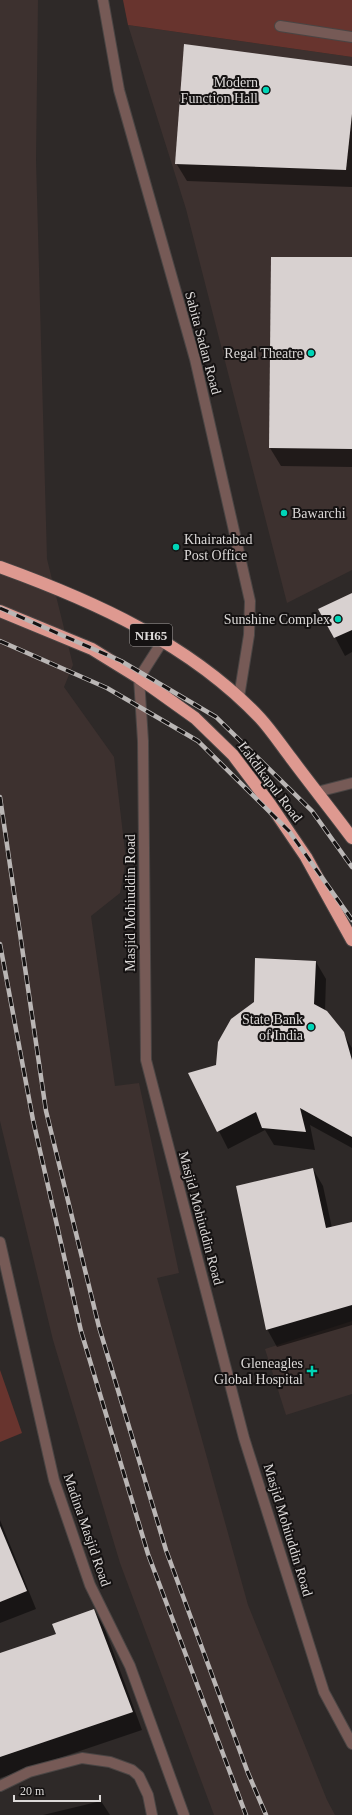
<svg xmlns="http://www.w3.org/2000/svg" width="352" height="1815" font-family="'Times New Roman',serif">
<style>
.built{fill:#3d312f}
.green{fill:#68342e}
.shadow{fill:#0007}
.building{fill:#d8d1d0}
.lines{fill:none;stroke-linecap:round;stroke-linejoin:round}
.minor-casing{stroke:#4a4544;stroke-width:12}
.highway-casing{stroke:#4a4544;stroke-width:14}
.minor{stroke:#765a56;stroke-width:10}
.highway{stroke:#de9990;stroke-width:12}
.rail-casing{stroke:#bab6b5;stroke-width:4.5}
.rail{stroke:#151212;stroke-width:3;stroke-dasharray:9;stroke-linecap:butt}
.poi-dot{fill:#00d5b7;stroke:#151212;stroke-width:1.5}
.labels{text-anchor:middle;dominant-baseline:central;stroke-width:4;stroke-linejoin:round;paint-order:stroke}
.shield{fill:#151212;stroke:#a19e9d;stroke-width:1}
.shield-label{font-size:13px;font-weight:bold;fill:#dddad9}
.poi-label{font-size:14px;fill:#dddad9;stroke:#151212;text-anchor:end}
.street-label{font-size:14px;fill:#dddad9;stroke:#151212}
</style>
<rect width="100%" height="100%" fill="#2e2928"/>
<g class="built">
<path d="M 0,0 L 38,0 L 36,160 L 47,559 L 73,665 L 64,687 L 114,757 L 126,860 L 120,893 L 91,916 L 115,1086 L 139,1083 L 179,1273 L 157,1278 L 248,1605 L 327,1800 L 335,1815 L 214,1815 L 120,1563 L 53,1340 L 0,1121 Z"/>
<path d="M 128,25 L 352,57 L 352,570 L 287,603 L 186,209 Z"/>
<path d="M 352,1321 L 352,1394 L 286,1415 L 265,1349 Z"/>
</g>
<g class="green">
<path d="M 123,0 L 352,0 L 352,57 L 128,25 Z"/>
<path d="M 0,1370 L 22,1433 L 0,1442 Z"/>
</g>
<g class="shadow">
<path d="M 352,67 L 352,187 L 187,181 L 176,163 Z"/>
<path d="M 272,258 L 352,258 L 352,467 L 281,466 L 270,448 Z"/>
<path d="M 352,594 L 352,652 L 345,656 L 320,609 Z"/>
<path d="M 316,962 L 326,979 L 325,1011 L 343,1033 L 352,1048 L 352,1148 L 310,1125 L 315,1150 L 274,1145 L 265,1130 L 228,1149 L 190,1074 L 217,1066 Z"/>
<path d="M 313,1169 L 323,1186 L 332,1228 L 352,1223 L 352,1325 L 277,1347 L 267,1329 Z"/>
<path d="M 0,1520 L 36,1609 L 0,1623 Z"/>
<path d="M 94,1610 L 104,1627 L 142,1730 L 0,1778 L 0,1654 L 57,1635 Z"/>
<path d="M 101,1801 L 110,1815 L 43,1815 Z"/>
</g>
<g class="building">
<path d="M 184,44 L 352,66 L 352,114 L 346,170 L 175,164 Z"/>
<path d="M 271,257 L 352,257 L 352,449 L 269,448 Z"/>
<path d="M 352,593 L 352,630 L 334,638 L 318,609 Z"/>
<path d="M 255,958 L 316,961 L 314,1004 L 327,1011 L 344,1032 L 352,1060 L 352,1137 L 300,1108 L 306,1132 L 262,1128 L 256,1112 L 217,1132 L 188,1073 L 216,1065 L 218,1042 L 231,1019 L 254,1002 Z"/>
<path d="M 313,1168 L 326,1228 L 352,1222 L 352,1305 L 266,1330 L 236,1186 Z"/>
<path d="M 0,1526 L 27,1591 L 0,1602 Z"/>
<path d="M 94,1609 L 133,1712 L 0,1757 L 0,1653 L 56,1634 L 52,1624 Z"/>
</g>
<g class="lines">
<g class="minor-casing">
<g id="minor">
<path d="M 103,0 L 119,90 L 195,359 L 250,601 L 249,635 L 239,697"/>
<path d="M 280,26 L 352,37"/>
<path d="M 162,642 L 139,678 L 143,741 L 146,1060 L 244,1438 L 324,1692 L 352,1744"/>
<path d="M 317,792 L 352,783"/>
<path d="M 0,1242 L 54,1480 L 90,1585 L 130,1666 L 184,1815"/>
<path d="M 0,1786 L 29,1772 L 82,1758 L 110,1762 L 132,1770 L 139,1776 L 148,1795 L 152,1815"/>
</g>
</g>
<g class="highway-casing">
<g id="highway">
<path d="M 0,567 C 94,601 190,644 260,718 C 271,730 281,745 291,758 C 311,785 332,811 352,838"/>
<path d="M 0,611 L 92,649 L 139,678 L 195,718 L 233,755 L 270,804 L 306,857 L 352,940"/>
</g>
</g>
<use href="#minor" class="minor"/>
<use href="#highway" class="highway"/>
<g class="rail-casing">
<g id="rail">
<path d="M 0,608 L 121,661 L 216,717 L 312,811 L 352,867"/>
<path d="M 0,641 L 107,688 L 198,741 L 289,831 L 352,920"/>
<path d="M 0,797 L 46,1111 L 99,1327 L 166,1550 L 248,1773 L 266,1815"/>
<path d="M 0,944 L 33,1120 L 81,1331 L 148,1554 L 246,1815"/>
</g>
</g>
<use href="#rail" class="rail"/>
</g>
<g class="poi-dot">
<circle cx="266" cy="90" r="4"/>
<circle cx="311" cy="353" r="4"/>
<circle cx="284" cy="513" r="4"/>
<circle cx="176" cy="547" r="4"/>
<circle cx="338" cy="619" r="4"/>
<circle cx="311" cy="1027" r="4"/>
<path d="M310 1365h4v4h4v4h-4v4h-4v-4h-4v-4h4z"/>
</g>
<g class="labels">
<rect class="shield" x="130" y="624" width="42" height="22" rx="3"/>
<g class="shield-label">
<text x="151" y="635">NH65</text>
</g>
<g class="poi-label">
<text x="258" y="82">Modern<tspan x="258" dy="16">Function Hall</tspan></text>
<text x="303" y="353">Regal Theatre</text>
<text x="292" y="513" text-anchor="start">Bawarchi</text>
<text x="184" y="539" text-anchor="start">Khairatabad<tspan x="184" dy="16">Post Office</tspan></text>
<text x="330" y="619">Sunshine Complex</text>
<text x="303" y="1019">State Bank<tspan x="303" dy="16">of India</tspan></text>
<text x="303" y="1363">Gleneagles<tspan x="303" dy="16">Global Hospital</tspan></text>
</g>
<g class="street-label">
<text transform="translate(203 343) rotate(75)">Sabita Sadan Road</text>
<text transform="translate(270 782) rotate(53)">Lakdikapul Road</text>
<text transform="translate(130 903) rotate(-90)">Masjid Mohiuddin Road</text>
<text transform="translate(201 1218) rotate(75)">Masjid Mohiuddin Road</text>
<text transform="translate(87 1530) rotate(71)">Madina Masjid Road</text>
<text transform="translate(288 1530) rotate(73)">Masjid Mohiuddin Road</text>
</g>
</g>
<path d="M14 1795v6h86v-6" fill="none" stroke="#dddad9" stroke-width="2"/>
<text x="20" y="1795" font-size="12" fill="#dddad9" stroke="#151212" stroke-width="3" paint-order="stroke">20 m</text>
</svg>
